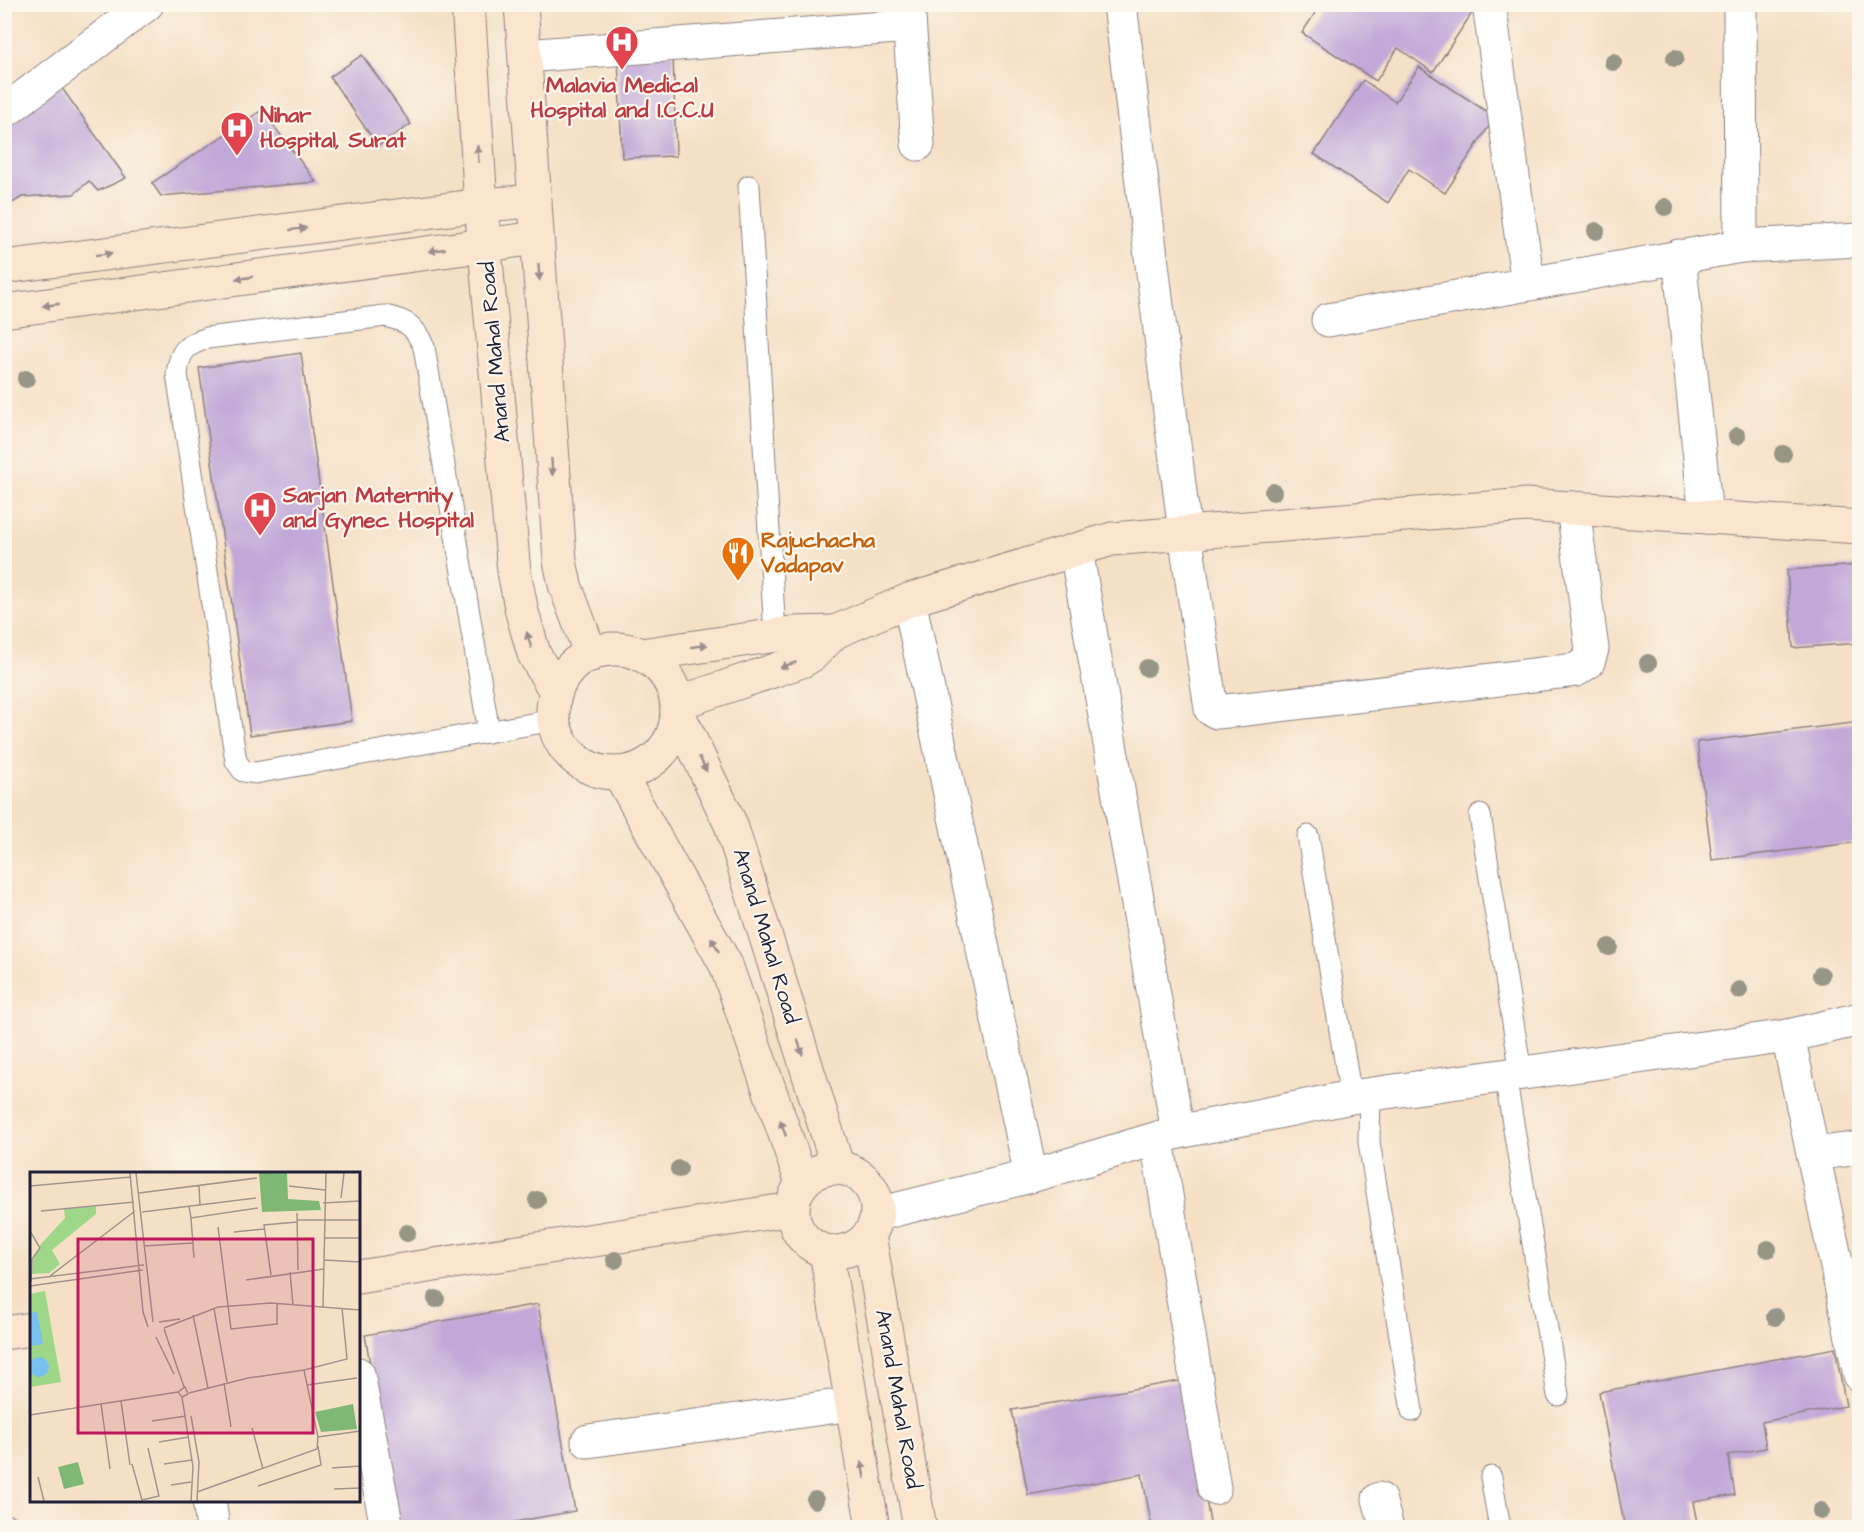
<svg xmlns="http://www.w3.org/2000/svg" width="1864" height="1532" font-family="'Architects Daughter',sans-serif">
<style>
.building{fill:#c1a8d8}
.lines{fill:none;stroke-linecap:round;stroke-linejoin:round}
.lane-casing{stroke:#8c8180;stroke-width:23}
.street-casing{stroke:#8c8180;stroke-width:35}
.secondary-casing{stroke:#8c8180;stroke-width:35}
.lane{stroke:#fff;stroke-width:21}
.street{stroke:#fff;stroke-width:33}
.secondary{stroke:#fce5cf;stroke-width:33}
.tree{fill:#969586}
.oneway{fill:#9a8d8c}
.labels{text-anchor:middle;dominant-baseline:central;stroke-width:4.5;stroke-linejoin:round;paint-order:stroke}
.health-label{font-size:22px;font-weight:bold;fill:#be3a42;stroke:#fbf7ec;text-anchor:start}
.street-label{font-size:22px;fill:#22223b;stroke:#fbf7ec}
.food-label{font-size:22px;font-weight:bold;fill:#c56008;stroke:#fbf7ec;text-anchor:start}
.inset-road{fill:none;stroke:#a1948e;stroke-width:1.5}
.view{fill:#c2185b;fill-opacity:0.15;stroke:#c2185b;stroke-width:3}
.inset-edge{fill:none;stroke:#22223b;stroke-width:3}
</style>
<rect width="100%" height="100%" fill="#fbf7ec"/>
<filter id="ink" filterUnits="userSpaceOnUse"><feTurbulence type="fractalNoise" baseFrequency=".0167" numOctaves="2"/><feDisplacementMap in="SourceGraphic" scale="12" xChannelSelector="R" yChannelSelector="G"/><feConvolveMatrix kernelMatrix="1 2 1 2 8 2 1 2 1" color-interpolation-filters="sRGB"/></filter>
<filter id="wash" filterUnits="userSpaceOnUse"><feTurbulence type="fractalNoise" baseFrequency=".008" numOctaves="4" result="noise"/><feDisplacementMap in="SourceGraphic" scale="24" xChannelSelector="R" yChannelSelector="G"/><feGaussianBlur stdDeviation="1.35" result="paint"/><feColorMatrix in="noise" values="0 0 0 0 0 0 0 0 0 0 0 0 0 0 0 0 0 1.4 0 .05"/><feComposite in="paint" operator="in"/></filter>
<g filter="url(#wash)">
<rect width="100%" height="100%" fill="#f5e0c6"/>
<g id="blocks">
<g class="building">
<path d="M 1321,4 L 1478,4 L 1433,72 L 1398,48 L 1376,81 L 1302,33 Z"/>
<path d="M 673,53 L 676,156 L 622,158 L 618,55 Z"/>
<path d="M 362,55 L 411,124 L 378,146 L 330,77 Z"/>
<path d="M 1419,67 L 1495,117 L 1445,193 L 1409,169 L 1388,203 L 1314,154 L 1363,80 L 1395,102 Z"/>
<path d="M 59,84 L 126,178 L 98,191 L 89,181 L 74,194 L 22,197 L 4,208 L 4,123 Z"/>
<path d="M 262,110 L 316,182 L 161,196 L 152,183 Z"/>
<path d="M 301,353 L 352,721 L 250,735 L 199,368 Z"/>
<path d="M 1860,565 L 1860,643 L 1793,648 L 1787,570 Z"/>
<path d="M 1860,722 L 1860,842 L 1712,860 L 1697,742 Z"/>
<path d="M 538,1304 L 575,1511 L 482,1528 L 399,1528 L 365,1335 Z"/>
<path d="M 1835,1348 L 1846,1406 L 1762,1422 L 1766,1448 L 1728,1455 L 1735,1495 L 1693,1502 L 1698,1528 L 1625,1528 L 1599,1392 Z"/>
<path d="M 1185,1380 L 1211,1528 L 1152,1528 L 1142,1474 L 1028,1495 L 1012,1410 Z"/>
</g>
</g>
</g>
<g filter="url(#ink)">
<use href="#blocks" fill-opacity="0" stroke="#8c8180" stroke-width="1.5"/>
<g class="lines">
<g class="lane-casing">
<g id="lane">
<path d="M 749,186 L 775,635"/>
<path d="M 489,732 L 424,347 C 414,325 407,321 385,316 L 207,338 C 185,346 180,350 177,374 L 236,761 L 243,771 L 255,773 L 554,720"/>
<path d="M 1480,815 L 1521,1073"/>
<path d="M 1308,836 L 1351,1097"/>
<path d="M 1505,1075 L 1558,1395"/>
<path d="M 1370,1094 L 1369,1142 L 1412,1411"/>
<path d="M 1491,1477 L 1500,1528"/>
<path d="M 4,1527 L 10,1526"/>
</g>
</g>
<g class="street-casing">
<g id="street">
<path d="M 908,4 L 918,144"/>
<path d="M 1120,4 L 1185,533 L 1211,709 L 1217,712 L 1246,709 L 1576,670 L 1588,662 L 1592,649 L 1573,508"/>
<path d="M 1489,4 L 1528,284"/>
<path d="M 1740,4 L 1741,246"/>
<path d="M 525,56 L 909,26"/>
<path d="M 4,112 L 147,4"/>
<path d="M 1679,256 L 1706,517"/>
<path d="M 1328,320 L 1741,246 L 1860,240"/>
<path d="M 1076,550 L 1178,1132"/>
<path d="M 909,600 L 1031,1176"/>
<path d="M 1788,1036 L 1860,1019"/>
<path d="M 1157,1140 L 1214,1488"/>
<path d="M 1813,1154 L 1860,1148"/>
<path d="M 878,1214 L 1031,1176 L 1178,1132 L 1351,1097 L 1788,1036 L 1860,1375"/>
<path d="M 358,1374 L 387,1528"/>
<path d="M 588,1441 L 852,1404"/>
<path d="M 1379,1499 L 1387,1528"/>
<path d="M 209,1500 L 213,1528"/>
</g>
</g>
<g class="secondary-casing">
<g id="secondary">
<path d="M 468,4 L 481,205 L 514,572 L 522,612 L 534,654 L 556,692"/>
<path d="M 521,4 L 560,561 L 565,585 L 591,655"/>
<path d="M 4,267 L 481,205 L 535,201"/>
<path d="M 4,311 L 537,238"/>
<circle cx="615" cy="711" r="62"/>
<path d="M 641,655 L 791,633 L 835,632"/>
<path d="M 678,703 L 802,661 L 812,655 L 835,632 L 909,600 L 1112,539 L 1526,505 L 1860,527"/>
<path d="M 677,711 L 731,825 L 838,1168"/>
<path d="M 619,773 L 726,965 L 802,1183"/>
<circle cx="835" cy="1210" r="42"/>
<path d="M 869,1235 L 920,1528"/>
<path d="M 826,1252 L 873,1528"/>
<path d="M 358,1277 L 792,1209"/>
<path d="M 4,1333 L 32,1329"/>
</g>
</g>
<use href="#lane" class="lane"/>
<use href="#street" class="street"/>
<use href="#secondary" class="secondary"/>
</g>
<g class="tree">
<circle cx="1675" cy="58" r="9"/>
<circle cx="1613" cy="62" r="9"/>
<circle cx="1665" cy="207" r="9"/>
<circle cx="1596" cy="231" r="9"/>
<circle cx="26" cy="379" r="9"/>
<circle cx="1737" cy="436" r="9"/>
<circle cx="1783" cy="454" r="9"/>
<circle cx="1273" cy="492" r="9"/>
<circle cx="1648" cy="663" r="9"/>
<circle cx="1147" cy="668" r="9"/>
<circle cx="1609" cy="947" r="9"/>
<circle cx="1821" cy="975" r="9"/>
<circle cx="1739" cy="990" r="9"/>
<circle cx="679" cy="1169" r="9"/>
<circle cx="537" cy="1200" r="9"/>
<circle cx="407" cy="1233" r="9"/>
<circle cx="1768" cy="1249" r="9"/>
<circle cx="615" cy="1260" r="9"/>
<circle cx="436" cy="1299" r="9"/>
<circle cx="1775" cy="1317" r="9"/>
<circle cx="815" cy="1500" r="9"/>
<circle cx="1821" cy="1511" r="9"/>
</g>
<defs><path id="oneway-solid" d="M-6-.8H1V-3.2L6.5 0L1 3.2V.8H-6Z" transform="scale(1.5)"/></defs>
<g class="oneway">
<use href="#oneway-solid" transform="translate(478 154) rotate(-94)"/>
<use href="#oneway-solid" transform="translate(298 229) rotate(-7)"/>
<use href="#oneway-solid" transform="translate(437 250) rotate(172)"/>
<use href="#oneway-solid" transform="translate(104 254) rotate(-7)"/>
<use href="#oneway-solid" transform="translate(539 272) rotate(86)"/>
<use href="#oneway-solid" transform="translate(244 278) rotate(172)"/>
<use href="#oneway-solid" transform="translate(51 305) rotate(172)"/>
<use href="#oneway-solid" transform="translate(552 467) rotate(86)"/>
<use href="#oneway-solid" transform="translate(529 640) rotate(-106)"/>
<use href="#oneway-solid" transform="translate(699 646) rotate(-8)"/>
<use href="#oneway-solid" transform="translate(788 665) rotate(161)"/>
<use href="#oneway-solid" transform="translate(703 764) rotate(64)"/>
<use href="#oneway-solid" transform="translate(715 945) rotate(-119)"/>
<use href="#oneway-solid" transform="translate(800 1047) rotate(73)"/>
<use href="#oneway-solid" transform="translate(783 1128) rotate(-109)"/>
<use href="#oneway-solid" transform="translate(863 1470) rotate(-100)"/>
</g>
</g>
<defs>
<g id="hospital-pin" transform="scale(1.725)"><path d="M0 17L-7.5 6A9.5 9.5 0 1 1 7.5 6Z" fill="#e0444e" stroke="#fbf7ec"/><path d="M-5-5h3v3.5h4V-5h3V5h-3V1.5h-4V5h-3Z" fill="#fff"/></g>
<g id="restaurant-pin" transform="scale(1.725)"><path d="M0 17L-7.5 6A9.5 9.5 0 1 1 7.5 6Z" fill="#e8710a" stroke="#fbf7ec"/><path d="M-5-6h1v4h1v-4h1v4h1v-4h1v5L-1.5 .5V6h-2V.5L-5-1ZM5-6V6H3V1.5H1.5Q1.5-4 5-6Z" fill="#fff"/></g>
</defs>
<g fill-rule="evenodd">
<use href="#hospital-pin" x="622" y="42"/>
<use href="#hospital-pin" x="237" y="128"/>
<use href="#hospital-pin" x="260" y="508"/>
<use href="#restaurant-pin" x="738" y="553"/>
</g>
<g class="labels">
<g class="health-label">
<text x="622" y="85" text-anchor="middle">Malavia Medical<tspan x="622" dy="25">Hospital and I.C.C.U</tspan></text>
<text x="260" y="115">Nihar<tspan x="260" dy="25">Hospital, Surat</tspan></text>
<text x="283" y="495">Sarjan Maternity<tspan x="283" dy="25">and Gynec Hospital</tspan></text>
</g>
<g class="street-label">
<text transform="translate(495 352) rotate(-95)">Anand Mahal Road</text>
<text transform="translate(766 936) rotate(73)">Anand Mahal Road</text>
<text transform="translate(898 1399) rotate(80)">Anand Mahal Road</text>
</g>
<g class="food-label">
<text x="761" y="540">Rajuchacha<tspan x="761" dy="25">Vadapav</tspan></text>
</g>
</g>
<g transform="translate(30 1172)">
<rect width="330" height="330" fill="#f5e0c6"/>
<path d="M 66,34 L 66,42 L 22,78 L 30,92 L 19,101 L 2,102 L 3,88 L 11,72 L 35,46 L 34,37 ZM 15,119 L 31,210 L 0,215 L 0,122 Z" fill="#9fd789"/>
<path d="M 229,1 L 257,1 L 258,27 L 289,29 L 291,38 L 232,40 ZM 323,232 L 327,257 L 291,260 L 285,240 ZM 48,290 L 54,312 L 34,317 L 28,295 Z" fill="#7fb875"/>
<path d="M 7,140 L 13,172 L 0,174 L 0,141 ZM-1 195a10 10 0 1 1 20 0a10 10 0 1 1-20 0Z" fill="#78c0f0"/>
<path class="inset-road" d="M 100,1 L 113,140 L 118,155M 106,1 L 123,150M 0,14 L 101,5M 169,14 L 170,33M 259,14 L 295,18M 109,21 L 227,6M 311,26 L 314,1M 293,31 L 330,29M 159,34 L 161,46 L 228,36M 11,39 L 104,30M 112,40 L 226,26M 267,41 L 268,98M 161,46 L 164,86M 267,48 L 330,48M 188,55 L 201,157 L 247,152 L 247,131M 0,59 L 10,76 L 2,87 L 1,110M 204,60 L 234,57M 294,66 L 330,66M 114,74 L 163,71M 294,88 L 330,90M 260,100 L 263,133M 241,103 L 234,53 L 267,50M 20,104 L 105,39M 0,107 L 114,93M 216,108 L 294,97M 0,114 L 113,98M 293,135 L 296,1M 184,137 L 197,210M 163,143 L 178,216M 129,150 L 150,147M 134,156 L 188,135 L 241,131 L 330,138M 134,157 L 154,215M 126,165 L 144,202M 274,198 L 317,187 L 312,136M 194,211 L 201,255M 277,213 L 327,206M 159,221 L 218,206 L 274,198 L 288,265 L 287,277 L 167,320M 152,225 L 158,222 L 155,215 L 148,220 L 152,225 L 163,295 L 161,329M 91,229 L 100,293M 71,232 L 80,297M 0,243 L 148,220M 161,244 L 169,290 L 167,329M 122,249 L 156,244M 222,256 L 233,297M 288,265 L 330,259M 129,270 L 159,265M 102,292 L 112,328 L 129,324 L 118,276M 134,292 L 162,288M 302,296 L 330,294M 8,305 L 14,329M 141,313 L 161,310M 228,314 L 291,293 L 288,274M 304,317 L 330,316"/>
<path class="view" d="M 48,67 L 283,67 L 283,261 L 48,261 Z"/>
<rect width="330" height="330" class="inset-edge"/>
</g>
<rect width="1864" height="1532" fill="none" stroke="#fbf7ec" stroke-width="24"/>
</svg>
